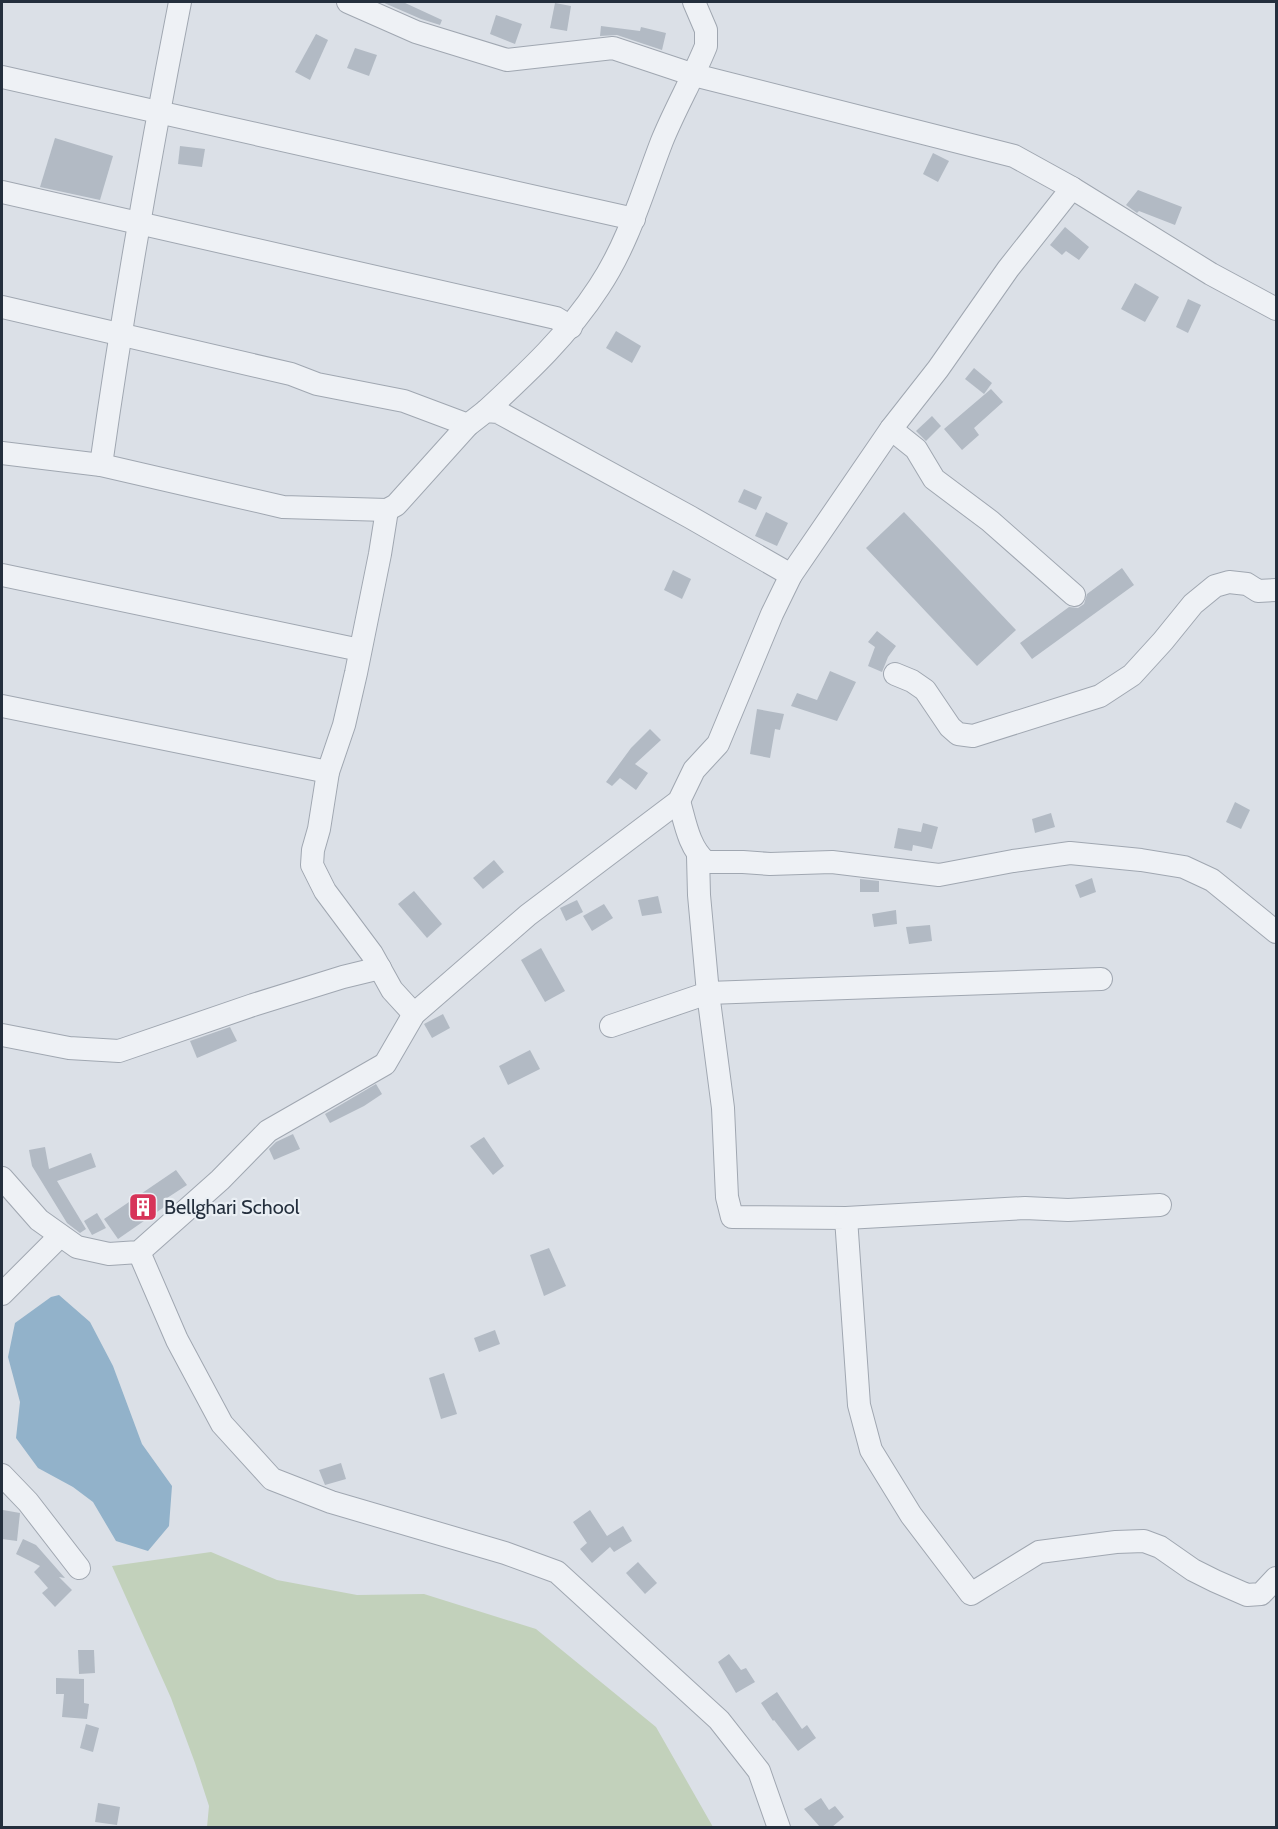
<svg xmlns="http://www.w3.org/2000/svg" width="1278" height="1829" font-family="Cabin,sans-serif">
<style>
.green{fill:#c2d1bb}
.water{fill:#92b2ca}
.building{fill:#b2bac4}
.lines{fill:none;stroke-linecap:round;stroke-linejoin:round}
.minor-casing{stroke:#a0a7b1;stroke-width:24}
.minor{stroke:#eef1f5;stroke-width:22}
.labels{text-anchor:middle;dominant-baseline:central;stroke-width:4.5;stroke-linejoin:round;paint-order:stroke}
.poi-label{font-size:20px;fill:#242f3d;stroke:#eaeff4;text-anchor:start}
</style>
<rect width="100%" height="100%" fill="#dbe0e7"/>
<path class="green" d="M 211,1552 L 277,1580 L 357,1595 L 424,1594 L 536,1629 L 656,1727 L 713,1827 L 207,1827 L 209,1806 L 195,1763 L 171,1698 L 112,1566 Z"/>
<path class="water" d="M 59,1295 L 90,1322 L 113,1366 L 142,1444 L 172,1486 L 169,1526 L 148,1551 L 116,1541 L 93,1502 L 73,1487 L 38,1468 L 16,1438 L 20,1402 L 8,1357 L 15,1323 L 51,1297 Z"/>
<g class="building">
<path d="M 382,2 L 403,2 L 442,20 L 440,25 L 421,19 Z"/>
<path d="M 555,3 L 571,6 L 567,31 L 550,28 Z"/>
<path d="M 496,15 L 522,24 L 515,44 L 490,34 Z"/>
<path d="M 601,26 L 640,31 L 641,27 L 666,33 L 662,50 L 617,35 L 600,36 Z"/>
<path d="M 316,34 L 328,40 L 310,80 L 295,72 Z"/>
<path d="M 355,48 L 377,55 L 369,76 L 347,68 Z"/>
<path d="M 55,138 L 113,156 L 100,200 L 40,187 Z"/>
<path d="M 180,146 L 205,149 L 202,167 L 178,164 Z"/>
<path d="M 933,153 L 949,161 L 938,182 L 923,174 Z"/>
<path d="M 1138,190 L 1182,207 L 1175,225 L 1139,211 L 1137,213 L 1126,205 Z"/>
<path d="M 1065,227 L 1089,247 L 1079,260 L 1066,251 L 1062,255 L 1050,245 Z"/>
<path d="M 1135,283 L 1159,297 L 1145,322 L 1121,309 Z"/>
<path d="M 1188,299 L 1201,305 L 1188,333 L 1176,327 Z"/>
<path d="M 616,331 L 641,346 L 632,363 L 606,348 Z"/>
<path d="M 974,368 L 992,383 L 984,394 L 965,379 Z"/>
<path d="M 991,389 L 1003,402 L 974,428 L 979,435 L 962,450 L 944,429 Z"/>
<path d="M 932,416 L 941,426 L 926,441 L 916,431 Z"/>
<path d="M 744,489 L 762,497 L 756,510 L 738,502 Z"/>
<path d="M 766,512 L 788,523 L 777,546 L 755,536 Z"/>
<path d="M 904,512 L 1016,630 L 977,666 L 866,548 Z"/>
<path d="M 1122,568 L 1134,585 L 1032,659 L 1020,643 L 1069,607 L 1078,608 L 1084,604 L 1087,594 Z"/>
<path d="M 673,570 L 691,579 L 682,599 L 664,590 Z"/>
<path d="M 877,631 L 896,646 L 888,657 L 882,672 L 868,666 L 875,647 L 868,642 Z"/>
<path d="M 830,671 L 856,682 L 837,721 L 791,706 L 797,693 L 817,700 Z"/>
<path d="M 757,709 L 784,714 L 780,730 L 775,729 L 770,758 L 750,754 Z"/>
<path d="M 650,729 L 661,740 L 635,764 L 648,773 L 636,790 L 620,778 L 612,786 L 606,782 L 631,748 Z"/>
<path d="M 1235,802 L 1250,810 L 1241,829 L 1226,822 Z"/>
<path d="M 1051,813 L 1055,827 L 1035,833 L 1032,819 Z"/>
<path d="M 923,823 L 938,827 L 932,849 L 913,845 L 912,851 L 894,848 L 898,828 L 921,832 Z"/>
<path d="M 494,860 L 504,872 L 483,889 L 473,878 Z"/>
<path d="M 1092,878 L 1096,892 L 1080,898 L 1075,885 Z"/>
<path d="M 860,879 L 879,881 L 879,892 L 860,892 Z"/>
<path d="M 414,891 L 442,924 L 427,938 L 398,904 Z"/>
<path d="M 658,896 L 662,913 L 642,916 L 638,900 Z"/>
<path d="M 577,900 L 583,912 L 566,921 L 560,908 Z"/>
<path d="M 604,904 L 613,918 L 592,931 L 583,916 Z"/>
<path d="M 896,910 L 897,924 L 874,927 L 872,914 Z"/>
<path d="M 930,925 L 932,941 L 909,944 L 906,927 Z"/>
<path d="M 541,948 L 565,991 L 545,1002 L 521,960 Z"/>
<path d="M 443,1014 L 450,1028 L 432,1038 L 424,1024 Z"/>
<path d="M 230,1027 L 237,1041 L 197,1058 L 190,1041 Z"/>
<path d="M 530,1050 L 540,1069 L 508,1085 L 499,1066 Z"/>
<path d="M 376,1084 L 382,1094 L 364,1106 L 330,1123 L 325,1114 Z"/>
<path d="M 293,1134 L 300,1149 L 274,1160 L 269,1149 L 276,1142 Z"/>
<path d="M 484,1137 L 504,1166 L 493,1175 L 470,1146 Z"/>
<path d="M 45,1147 L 49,1169 L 91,1153 L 96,1167 L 57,1181 L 86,1229 L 80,1233 L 67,1223 L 32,1166 L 29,1150 Z"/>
<path d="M 176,1170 L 187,1185 L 164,1200 L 167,1205 L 118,1239 L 104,1219 Z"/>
<path d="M 97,1213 L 106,1228 L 92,1235 L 84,1221 Z"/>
<path d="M 549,1248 L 566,1286 L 544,1296 L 530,1255 Z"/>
<path d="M 495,1330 L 500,1344 L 479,1352 L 474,1338 Z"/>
<path d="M 444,1373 L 457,1414 L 441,1419 L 429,1378 Z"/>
<path d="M 341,1463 L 346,1479 L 325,1485 L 319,1470 Z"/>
<path d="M 3,1510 L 20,1513 L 17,1541 L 2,1539 Z"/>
<path d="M 590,1510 L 607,1536 L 623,1526 L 632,1541 L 614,1552 L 610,1547 L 592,1563 L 580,1549 L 587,1543 L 573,1522 Z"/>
<path d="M 23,1539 L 36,1545 L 65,1578 L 59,1577 L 72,1590 L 55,1607 L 42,1593 L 48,1588 L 34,1572 L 40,1566 L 16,1554 Z"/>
<path d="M 638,1562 L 657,1583 L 645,1594 L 626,1573 Z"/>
<path d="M 78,1650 L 94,1650 L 95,1673 L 79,1674 Z"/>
<path d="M 729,1654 L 741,1670 L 746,1668 L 755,1682 L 736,1693 L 718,1662 Z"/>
<path d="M 56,1678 L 84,1679 L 84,1703 L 89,1704 L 87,1719 L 62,1717 L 64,1694 L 56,1694 Z"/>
<path d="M 777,1692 L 802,1729 L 807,1725 L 816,1738 L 798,1751 L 774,1720 L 773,1721 L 761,1703 Z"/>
<path d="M 86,1724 L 99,1728 L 93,1752 L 80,1748 Z"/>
<path d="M 821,1798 L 829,1810 L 835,1806 L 844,1817 L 832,1827 L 820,1827 L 804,1809 Z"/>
<path d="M 98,1803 L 120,1807 L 117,1825 L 95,1822 Z"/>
</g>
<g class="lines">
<g class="minor-casing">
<g id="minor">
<path d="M 348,2 L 416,32 L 507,60 L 613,48 L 694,75 L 1014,156 L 1072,188 L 1211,274 L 1276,309"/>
<path d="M 2,77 L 634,219"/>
<path d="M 2,192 L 556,318 L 571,327"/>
<path d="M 2,307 L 291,374 L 317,384 L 404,401 L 468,425"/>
<path d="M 486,411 C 528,372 568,335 599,287 C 629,242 643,190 662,141 C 675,109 693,78 706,46 L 706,30 L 694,2"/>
<path d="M 891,429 L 916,449 L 934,479 L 990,521 L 1074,595"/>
<path d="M 2,453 L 101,465 L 283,507 L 387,510 L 396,505 L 468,425 L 486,411 L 498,412 L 690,517 L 791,575"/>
<path d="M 101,465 C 123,309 150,155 180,2"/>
<path d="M 387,510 L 380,554 L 356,673 L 344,725 L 328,772 L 319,829 L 313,850 L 312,865 L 325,891 L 372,954 L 392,990 L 414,1014"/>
<path d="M 2,575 L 360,650"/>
<path d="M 895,674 L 912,681 L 925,690 L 950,727 L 958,734 L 973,736 L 1100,696 L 1132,675 L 1163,641 L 1193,604 L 1215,586 L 1229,582 L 1247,584 L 1258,591 L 1276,590"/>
<path d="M 2,706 L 328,772"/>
<path d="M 679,801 C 685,822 689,848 706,862 L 743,862 L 770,864 L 832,862 L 939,875 L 1013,861 L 1070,853 L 1141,860 L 1184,867 L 1212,880 L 1276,932"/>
<path d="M 698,856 L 699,895 L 708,993 L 723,1108 L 727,1197 L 732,1217 L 846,1218 L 859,1405 L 871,1450 L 911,1515 L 971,1594 L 1039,1552 L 1116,1542 L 1144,1541 L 1160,1547 L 1193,1570 L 1215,1581 L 1247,1595 L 1261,1594 L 1276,1578"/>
<path d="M 611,1026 L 708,993 L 1101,979"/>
<path d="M 2,1035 L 69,1048 L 119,1051 L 253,1005 L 343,977 L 380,968"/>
<path d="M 2,1178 L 39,1220 L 77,1247 L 109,1254 L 139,1252 L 220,1180 L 268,1131 L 385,1064 L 414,1014 L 528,915 L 679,801 L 694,770 L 718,744 L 772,614 L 791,575 L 891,429 L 938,369 L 1008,269 L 1072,188"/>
<path d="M 846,1218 L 1025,1208 L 1068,1210 L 1160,1205"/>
<path d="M 139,1252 L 177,1340 L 222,1424 L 272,1479 L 331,1502 L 505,1553 L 557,1572 L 719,1720 L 759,1771 L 779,1828"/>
<path d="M 2,1294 L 60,1236"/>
<path d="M 2,1475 L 28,1502 L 79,1568"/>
</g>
</g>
<use href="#minor" class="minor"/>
</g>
<defs>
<g id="building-square" transform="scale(1.5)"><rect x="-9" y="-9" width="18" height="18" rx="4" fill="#d73459" stroke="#eaeff4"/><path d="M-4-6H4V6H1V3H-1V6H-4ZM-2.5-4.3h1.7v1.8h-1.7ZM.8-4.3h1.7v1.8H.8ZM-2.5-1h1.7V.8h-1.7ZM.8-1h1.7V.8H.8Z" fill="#fff"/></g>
</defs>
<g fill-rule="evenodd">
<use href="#building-square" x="143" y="1207"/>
</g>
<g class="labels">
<g class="poi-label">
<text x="164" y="1207">Bellghari School</text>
</g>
</g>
<rect width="1278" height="1829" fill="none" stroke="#242f3d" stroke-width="6"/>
</svg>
